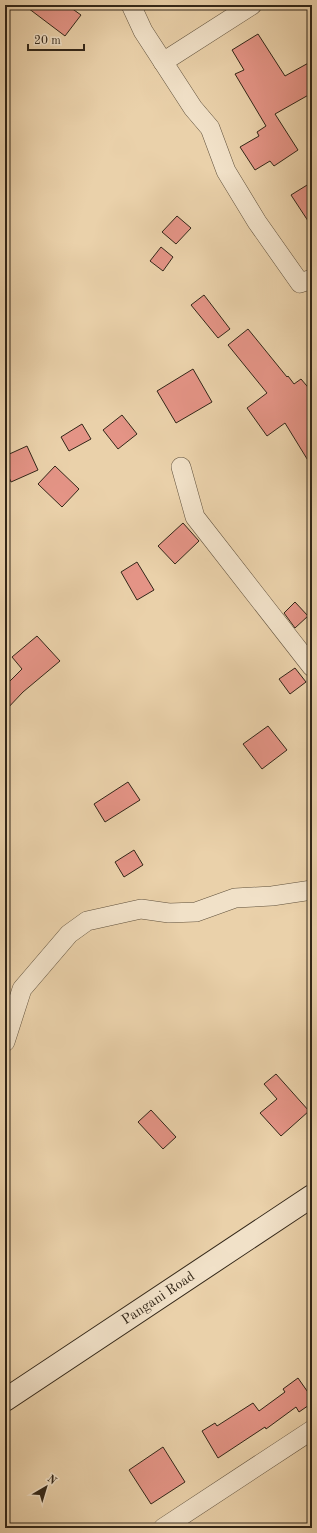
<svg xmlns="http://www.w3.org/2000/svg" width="317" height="1533" font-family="'Old Standard TT',serif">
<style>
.building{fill:#e49486;stroke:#322618}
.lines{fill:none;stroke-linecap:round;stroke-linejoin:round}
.street-casing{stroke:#60513c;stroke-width:20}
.secondary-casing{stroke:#322618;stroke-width:24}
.street{stroke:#f1e1c8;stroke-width:19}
.secondary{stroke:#f1e1c8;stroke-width:22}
.labels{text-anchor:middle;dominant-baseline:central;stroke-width:3;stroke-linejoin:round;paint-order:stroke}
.street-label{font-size:14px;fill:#322618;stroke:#f1e1c8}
</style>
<rect width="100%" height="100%" fill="#ead1aa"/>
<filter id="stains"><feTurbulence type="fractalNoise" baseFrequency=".005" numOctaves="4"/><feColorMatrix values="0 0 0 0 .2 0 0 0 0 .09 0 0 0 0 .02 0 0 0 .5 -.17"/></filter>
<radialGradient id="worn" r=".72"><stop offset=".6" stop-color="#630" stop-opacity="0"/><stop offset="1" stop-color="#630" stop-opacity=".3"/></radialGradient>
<g class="building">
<path d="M 24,5 L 67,5 L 81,15 L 65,36 Z"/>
<path d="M 258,34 L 285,76 L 312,61 L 312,93 L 275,114 L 298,150 L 274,166 L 270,161 L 255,170 L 240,147 L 259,136 L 257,132 L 266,126 L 235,74 L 244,70 L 232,50 Z"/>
<path d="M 312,182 L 312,227 L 291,195 Z"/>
<path d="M 177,216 L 191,228 L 176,244 L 162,232 Z"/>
<path d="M 161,247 L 173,257 L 163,271 L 150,261 Z"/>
<path d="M 204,295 L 230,329 L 218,338 L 191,305 Z"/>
<path d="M 248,329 L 287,377 L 288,376 L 294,384 L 301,379 L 312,392 L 312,467 L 285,423 L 267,436 L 247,408 L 267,393 L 228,345 Z"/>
<path d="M 193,369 L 212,402 L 176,423 L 157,391 Z"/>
<path d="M 122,415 L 137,434 L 118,449 L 103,430 Z"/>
<path d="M 82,424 L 91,439 L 69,451 L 61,437 Z"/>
<path d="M 27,446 L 38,470 L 11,482 L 5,468 L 5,456 Z"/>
<path d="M 55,466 L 79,489 L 62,507 L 38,484 Z"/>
<path d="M 183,523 L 199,541 L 175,564 L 158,546 Z"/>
<path d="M 137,562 L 154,590 L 137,600 L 121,572 Z"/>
<path d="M 295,602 L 308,616 L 295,628 L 284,613 Z"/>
<path d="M 37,636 L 60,661 L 23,692 L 5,711 L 5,686 L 22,669 L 12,657 Z"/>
<path d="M 295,668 L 306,682 L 290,694 L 279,679 Z"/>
<path d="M 268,726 L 287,750 L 262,769 L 243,744 Z"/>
<path d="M 128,782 L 140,800 L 105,822 L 94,804 Z"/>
<path d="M 134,850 L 143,865 L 124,877 L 115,862 Z"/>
<path d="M 276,1074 L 309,1111 L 281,1136 L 260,1113 L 277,1099 L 264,1084 Z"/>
<path d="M 151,1110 L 176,1137 L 163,1149 L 138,1122 Z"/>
<path d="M 298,1378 L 312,1398 L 312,1403 L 299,1412 L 296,1407 L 266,1429 L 265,1427 L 218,1458 L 202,1431 L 215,1423 L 217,1426 L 253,1403 L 259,1411 L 285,1392 L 283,1389 Z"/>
<path d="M 163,1447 L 185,1482 L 151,1504 L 129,1470 Z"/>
</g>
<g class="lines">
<g class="street-casing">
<g id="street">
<path d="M 131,5 L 143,31 L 193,108 L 210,128 L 226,171 L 257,222 L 300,283 L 312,279"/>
<path d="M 163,62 L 252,5"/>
<path d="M 181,467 L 195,517 L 312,667"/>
<path d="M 5,1042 L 22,989 L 69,934 L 87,921 L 141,909 L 169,913 L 196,912 L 235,898 L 272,896 L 312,890"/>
<path d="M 163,1528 L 312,1430"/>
</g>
</g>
<g class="secondary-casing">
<g id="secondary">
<path id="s1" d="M 5,1400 L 312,1196"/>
</g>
</g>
<use href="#street" class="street"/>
<use href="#secondary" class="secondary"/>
</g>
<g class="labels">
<g class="street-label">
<text stroke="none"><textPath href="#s1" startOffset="184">Pangani Road</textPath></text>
</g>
</g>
<rect width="317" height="1533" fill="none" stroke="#ead1aa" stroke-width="20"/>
<rect x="6" y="6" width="305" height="1521" fill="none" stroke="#322618" stroke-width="2"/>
<rect x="10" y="10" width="297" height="1513" fill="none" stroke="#322618"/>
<g transform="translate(46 1487) rotate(38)" stroke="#f1e1c8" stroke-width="3" paint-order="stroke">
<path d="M0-3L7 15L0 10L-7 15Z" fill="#322618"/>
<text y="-6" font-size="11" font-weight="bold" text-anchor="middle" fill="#322618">N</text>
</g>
<path d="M28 44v6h56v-6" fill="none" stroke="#322618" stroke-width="2"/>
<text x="34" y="44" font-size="12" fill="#322618" stroke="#f1e1c8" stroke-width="3" paint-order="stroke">20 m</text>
<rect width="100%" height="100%" filter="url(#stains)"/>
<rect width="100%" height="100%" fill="url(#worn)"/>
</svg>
